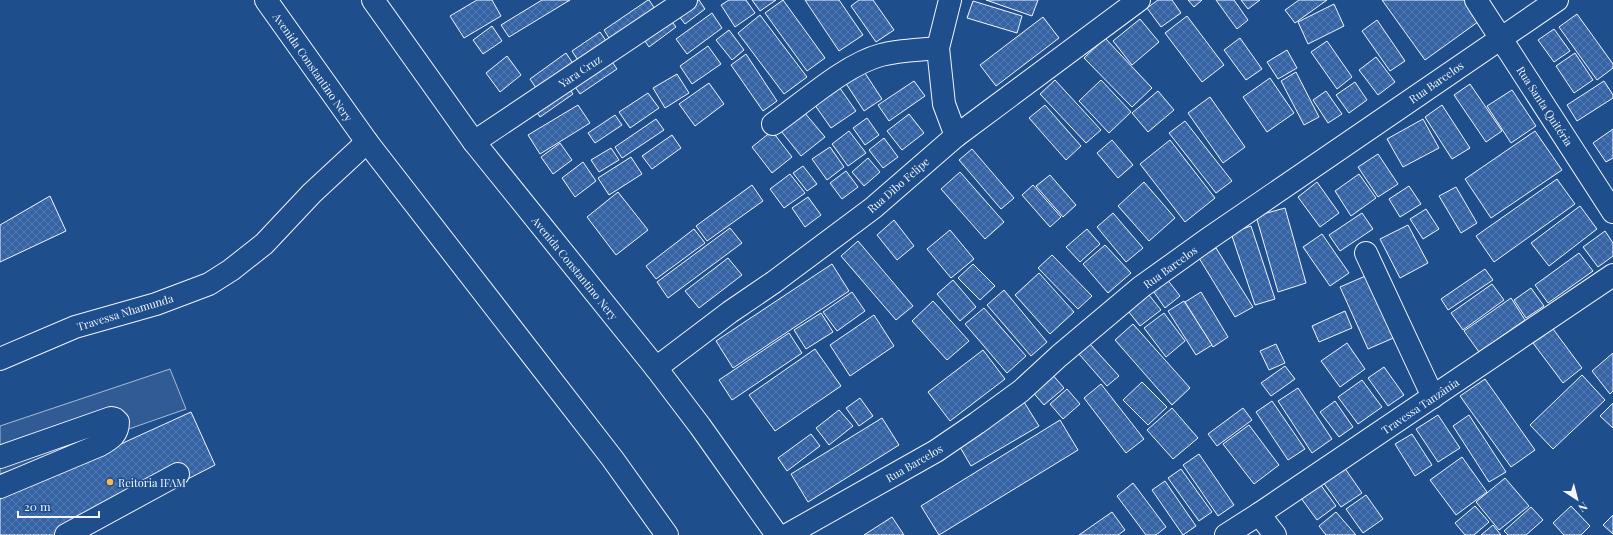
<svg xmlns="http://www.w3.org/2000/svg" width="1613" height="535" font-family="'Playfair Display',serif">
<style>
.pitch{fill:#305b95;stroke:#a8bbd7}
.building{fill:url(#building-cross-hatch);stroke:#f2f6ff}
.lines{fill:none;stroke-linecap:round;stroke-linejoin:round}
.minor-casing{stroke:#f2f6ff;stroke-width:24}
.highway-casing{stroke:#f2f6ff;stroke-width:24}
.minor{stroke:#1f4e8c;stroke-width:22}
.highway{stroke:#1f4e8c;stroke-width:22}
.poi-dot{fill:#ffb74d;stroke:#1f4e8c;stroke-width:1.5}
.labels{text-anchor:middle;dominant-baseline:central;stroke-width:3;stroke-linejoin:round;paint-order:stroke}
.street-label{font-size:11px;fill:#f2f6ff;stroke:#1f4e8c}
.poi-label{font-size:11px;fill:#f2f6ff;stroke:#1f4e8c;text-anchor:start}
</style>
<defs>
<pattern id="building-cross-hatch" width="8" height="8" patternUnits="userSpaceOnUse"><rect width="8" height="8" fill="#3563a3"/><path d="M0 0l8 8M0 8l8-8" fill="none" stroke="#537ab1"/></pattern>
</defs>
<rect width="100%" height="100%" fill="#1f4e8c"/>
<path class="pitch" d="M 170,369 L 186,409 L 0,474 L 0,426 Z"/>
<g class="building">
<path d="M 477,0 L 492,0 L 501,16 L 464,38 L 450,16 Z"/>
<path d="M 542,0 L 570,0 L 509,37 L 501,25 Z"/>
<path d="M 648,0 L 649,0 L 659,15 L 614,46 L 604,30 Z"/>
<path d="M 690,0 L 699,0 L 705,9 L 685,24 L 675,11 Z"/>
<path d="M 729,0 L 746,0 L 755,13 L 735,27 L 721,5 Z"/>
<path d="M 752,0 L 776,0 L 760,11 Z"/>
<path d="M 783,0 L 825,58 L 807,71 L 765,13 Z"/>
<path d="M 805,0 L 839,0 L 863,35 L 839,51 Z"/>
<path d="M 859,0 L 873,0 L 894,30 L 876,42 L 851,6 Z"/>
<path d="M 986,0 L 1038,0 L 1032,16 Z"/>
<path d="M 1158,0 L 1172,0 L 1181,13 L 1161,27 L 1147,8 Z"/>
<path d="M 1188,0 L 1202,0 L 1194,7 Z"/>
<path d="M 1216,0 L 1234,0 L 1248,20 L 1237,29 Z"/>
<path d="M 1241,0 L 1260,0 L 1248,9 Z"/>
<path d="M 1299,0 L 1327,0 L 1295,23 L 1285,10 Z"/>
<path d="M 1382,0 L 1469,0 L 1482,19 L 1425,60 Z"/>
<path d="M 973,1 L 1022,16 L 1017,33 L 967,18 Z"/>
<path d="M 1334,4 L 1344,26 L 1308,44 L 1298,22 Z"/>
<path d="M 712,13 L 722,28 L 687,54 L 676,39 Z"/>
<path d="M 1577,14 L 1613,64 L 1613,68 L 1597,80 L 1559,27 Z"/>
<path d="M 667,15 L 676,27 L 649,47 L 641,35 Z"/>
<path d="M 760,15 L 807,77 L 784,94 L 738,33 Z"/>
<path d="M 1187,16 L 1224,65 L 1202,82 L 1165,33 Z"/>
<path d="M 1043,17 L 1059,38 L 996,86 L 980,65 Z"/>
<path d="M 1140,19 L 1159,42 L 1132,65 L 1113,41 Z"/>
<path d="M 1377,20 L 1405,61 L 1390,71 L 1362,31 Z"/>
<path d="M 492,26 L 502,41 L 483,54 L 473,40 Z"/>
<path d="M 1554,29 L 1570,51 L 1554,62 L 1538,40 Z"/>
<path d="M 729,30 L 744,50 L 732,60 L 716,40 Z"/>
<path d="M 600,32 L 609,45 L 581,65 L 572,51 Z"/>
<path d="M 1105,38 L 1152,88 L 1132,107 L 1084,58 Z"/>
<path d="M 1240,38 L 1262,69 L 1246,80 L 1224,50 Z"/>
<path d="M 1327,41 L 1352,77 L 1337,89 L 1311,52 Z"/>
<path d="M 708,46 L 721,64 L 692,84 L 680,66 Z"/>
<path d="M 1287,50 L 1297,68 L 1278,79 L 1267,62 Z"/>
<path d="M 566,53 L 574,65 L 538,91 L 530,79 Z"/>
<path d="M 1575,53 L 1593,80 L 1574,93 L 1556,66 Z"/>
<path d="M 746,54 L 777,101 L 763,111 L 731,65 Z"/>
<path d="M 507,56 L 521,75 L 500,92 L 486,73 Z"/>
<path d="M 608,56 L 617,69 L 580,94 L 571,81 Z"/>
<path d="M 1376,57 L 1395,82 L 1378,95 L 1359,70 Z"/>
<path d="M 863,70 L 882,99 L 864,111 L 845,82 Z"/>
<path d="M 1296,72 L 1319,117 L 1304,125 L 1281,81 Z"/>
<path d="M 677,74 L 689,93 L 665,108 L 653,88 Z"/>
<path d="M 1270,78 L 1294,113 L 1267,132 L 1243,97 Z"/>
<path d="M 1055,80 L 1101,130 L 1086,143 L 1040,94 Z"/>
<path d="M 1101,80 L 1131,112 L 1109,133 L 1079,101 Z"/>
<path d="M 914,81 L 925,96 L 889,121 L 878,105 Z"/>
<path d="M 1604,81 L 1613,95 L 1613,98 L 1577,121 L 1567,105 Z"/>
<path d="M 565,82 L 573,94 L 540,117 L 532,105 Z"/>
<path d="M 1355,82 L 1367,100 L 1349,113 L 1336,95 Z"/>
<path d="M 709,83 L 724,104 L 695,126 L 679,104 Z"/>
<path d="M 837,84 L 856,111 L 831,128 L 812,101 Z"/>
<path d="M 1470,84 L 1502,131 L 1486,142 L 1454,95 Z"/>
<path d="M 1512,90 L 1536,126 L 1511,143 L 1487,106 Z"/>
<path d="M 1158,91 L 1174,110 L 1148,132 L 1132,113 Z"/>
<path d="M 1326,91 L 1342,114 L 1328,123 L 1313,100 Z"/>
<path d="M 648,93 L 659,108 L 630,128 L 619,112 Z"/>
<path d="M 1210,97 L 1245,147 L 1223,163 L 1188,113 Z"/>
<path d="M 578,105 L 590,123 L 540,154 L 528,135 Z"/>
<path d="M 1045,105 L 1081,146 L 1066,160 L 1029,118 Z"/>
<path d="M 1442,105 L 1470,148 L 1452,159 L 1425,117 Z"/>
<path d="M 804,112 L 825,137 L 801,156 L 781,131 Z"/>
<path d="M 909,114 L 924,133 L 902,150 L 887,131 Z"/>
<path d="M 615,115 L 622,125 L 595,143 L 588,133 Z"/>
<path d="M 867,118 L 879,135 L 865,145 L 853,128 Z"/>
<path d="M 656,119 L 664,130 L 622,158 L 615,147 Z"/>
<path d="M 1423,119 L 1439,148 L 1403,167 L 1387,139 Z"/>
<path d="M 1185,121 L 1232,181 L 1216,193 L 1169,133 Z"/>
<path d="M 1613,129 L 1613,158 L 1606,162 L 1593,143 Z"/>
<path d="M 772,131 L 792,157 L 772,173 L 752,147 Z"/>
<path d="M 849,131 L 866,153 L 848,166 L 832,144 Z"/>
<path d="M 1535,131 L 1562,170 L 1491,218 L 1465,179 Z"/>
<path d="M 672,135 L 681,148 L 652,169 L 642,156 Z"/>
<path d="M 884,138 L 898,157 L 883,168 L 869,150 Z"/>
<path d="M 1112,140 L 1133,165 L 1118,178 L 1097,153 Z"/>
<path d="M 1170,140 L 1215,198 L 1185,222 L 1140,164 Z"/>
<path d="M 560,143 L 572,160 L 553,174 L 541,157 Z"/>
<path d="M 830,147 L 844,167 L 827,180 L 812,159 Z"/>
<path d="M 611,148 L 619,160 L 599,172 L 591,160 Z"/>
<path d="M 972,149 L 1014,198 L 1001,209 L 959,160 Z"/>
<path d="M 1378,154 L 1398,184 L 1378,197 L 1358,167 Z"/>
<path d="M 631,157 L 642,174 L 609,195 L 598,178 Z"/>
<path d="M 868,158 L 880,172 L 864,186 L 852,172 Z"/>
<path d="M 583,162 L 596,181 L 575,197 L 562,178 Z"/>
<path d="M 803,166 L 817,184 L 807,191 L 793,173 Z"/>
<path d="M 846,171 L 858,187 L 842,199 L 830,183 Z"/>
<path d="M 960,172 L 1004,222 L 985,239 L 941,189 Z"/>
<path d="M 790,174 L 805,193 L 784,208 L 770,189 Z"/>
<path d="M 1359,174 L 1376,198 L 1351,216 L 1335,191 Z"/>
<path d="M 1050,175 L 1076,205 L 1063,217 L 1036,186 Z"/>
<path d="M 1557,179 L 1575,204 L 1494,262 L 1476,236 Z"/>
<path d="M 1144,182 L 1175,218 L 1149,241 L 1118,206 Z"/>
<path d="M 1317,182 L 1339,213 L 1320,227 L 1298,197 Z"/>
<path d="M 752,185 L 763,201 L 707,241 L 696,226 Z"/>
<path d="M 1033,185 L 1061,217 L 1050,227 L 1022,195 Z"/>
<path d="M 1409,186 L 1421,204 L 1400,217 L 1389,199 Z"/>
<path d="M 1456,187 L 1477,223 L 1461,233 L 1439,196 Z"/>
<path d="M 618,192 L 648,230 L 616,255 L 587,217 Z"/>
<path d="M 50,196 L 66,231 L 0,262 L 0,225 Z"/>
<path d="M 808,197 L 821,215 L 805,227 L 792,208 Z"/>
<path d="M 1580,206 L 1597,229 L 1549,266 L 1531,243 Z"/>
<path d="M 1285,208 L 1306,283 L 1278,292 L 1256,216 Z"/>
<path d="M 1426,209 L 1439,229 L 1423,239 L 1410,219 Z"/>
<path d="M 1113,213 L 1143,248 L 1126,262 L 1097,227 Z"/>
<path d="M 1362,213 L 1373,229 L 1340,251 L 1329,235 Z"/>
<path d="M 894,220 L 914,246 L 897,260 L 877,235 Z"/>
<path d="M 1408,225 L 1428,263 L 1400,278 L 1380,239 Z"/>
<path d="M 1251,226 L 1275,299 L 1255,305 L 1231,233 Z"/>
<path d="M 730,228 L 742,243 L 668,298 L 657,282 Z"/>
<path d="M 694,229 L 705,243 L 656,279 L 646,266 Z"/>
<path d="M 1087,229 L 1100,244 L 1080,262 L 1066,247 Z"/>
<path d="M 950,230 L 974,259 L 951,278 L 927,249 Z"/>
<path d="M 1605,231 L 1613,243 L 1613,256 L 1598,267 L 1583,247 Z"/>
<path d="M 1322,234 L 1349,273 L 1330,286 L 1303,247 Z"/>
<path d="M 858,241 L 913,306 L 896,320 L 841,256 Z"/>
<path d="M 1105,245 L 1131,273 L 1108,293 L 1083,264 Z"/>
<path d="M 1216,248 L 1253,307 L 1235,317 L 1199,258 Z"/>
<path d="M 1579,253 L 1593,271 L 1548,303 L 1535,285 Z"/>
<path d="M 1052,255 L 1092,296 L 1078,309 L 1038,268 Z"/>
<path d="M 728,258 L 742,275 L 699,308 L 685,291 Z"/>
<path d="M 832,264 L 849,291 L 733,368 L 716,341 Z"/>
<path d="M 973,264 L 995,286 L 980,300 L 958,278 Z"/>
<path d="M 1485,269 L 1493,280 L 1448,310 L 1441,299 Z"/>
<path d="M 1039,273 L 1074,312 L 1050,334 L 1015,295 Z"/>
<path d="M 1163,274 L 1180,296 L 1165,308 L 1149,285 Z"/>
<path d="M 1370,274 L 1398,336 L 1368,349 L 1340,287 Z"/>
<path d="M 953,280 L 976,307 L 960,321 L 937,294 Z"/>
<path d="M 1492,284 L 1504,300 L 1463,330 L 1451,313 Z"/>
<path d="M 1531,288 L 1544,306 L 1526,318 L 1514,300 Z"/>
<path d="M 1004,290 L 1047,342 L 1031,356 L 987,305 Z"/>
<path d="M 1145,290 L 1161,310 L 1140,326 L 1125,307 Z"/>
<path d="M 852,292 L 865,311 L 837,331 L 823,312 Z"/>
<path d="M 1201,292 L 1228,337 L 1213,347 L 1185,302 Z"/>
<path d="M 1511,298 L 1525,320 L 1479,352 L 1464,331 Z"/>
<path d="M 933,301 L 969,341 L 947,360 L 912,321 Z"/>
<path d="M 1184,301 L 1212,345 L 1196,355 L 1168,311 Z"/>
<path d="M 984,308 L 1026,356 L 1007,373 L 965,324 Z"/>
<path d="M 1345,311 L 1352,328 L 1319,342 L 1312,326 Z"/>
<path d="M 821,313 L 833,332 L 806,349 L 794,330 Z"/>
<path d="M 1164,313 L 1185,341 L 1166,357 L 1144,328 Z"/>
<path d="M 874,315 L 894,346 L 850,376 L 830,345 Z"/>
<path d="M 1133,324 L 1190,388 L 1172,405 L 1115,340 Z"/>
<path d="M 1553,329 L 1582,368 L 1563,383 L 1533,343 Z"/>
<path d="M 789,333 L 802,353 L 732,400 L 719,380 Z"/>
<path d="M 1347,343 L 1365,369 L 1340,387 L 1321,361 Z"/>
<path d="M 1090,344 L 1119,376 L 1107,386 L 1079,354 Z"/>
<path d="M 1276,344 L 1285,363 L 1269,370 L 1260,351 Z"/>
<path d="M 815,349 L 841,386 L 775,431 L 749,395 Z"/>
<path d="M 983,350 L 1005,379 L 950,421 L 928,392 Z"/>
<path d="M 1613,353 L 1613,391 L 1610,394 L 1592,371 Z"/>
<path d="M 1285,366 L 1295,379 L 1271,396 L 1261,383 Z"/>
<path d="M 1384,367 L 1404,395 L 1388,406 L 1368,378 Z"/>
<path d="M 1050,372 L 1064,388 L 1044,405 L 1030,389 Z"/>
<path d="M 1582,375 L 1605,400 L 1553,449 L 1530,425 Z"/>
<path d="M 1485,379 L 1535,450 L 1511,467 L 1460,396 Z"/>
<path d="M 1362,380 L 1382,407 L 1358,424 L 1338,397 Z"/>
<path d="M 1142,382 L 1167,407 L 1148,425 L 1123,400 Z"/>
<path d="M 1101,384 L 1144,439 L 1126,453 L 1084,398 Z"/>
<path d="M 1298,388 L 1332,439 L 1312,453 L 1278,401 Z"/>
<path d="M 1067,389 L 1080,404 L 1063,419 L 1050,404 Z"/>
<path d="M 860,398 L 873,416 L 859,426 L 846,408 Z"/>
<path d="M 1272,401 L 1305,449 L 1288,460 L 1256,412 Z"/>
<path d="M 1335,401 L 1353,427 L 1339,437 L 1320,412 Z"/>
<path d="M 1024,402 L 1039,426 L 971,466 L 957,442 Z"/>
<path d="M 1613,403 L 1613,428 L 1600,416 Z"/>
<path d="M 1172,408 L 1198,438 L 1173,459 L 1147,430 Z"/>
<path d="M 1243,408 L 1252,420 L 1217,446 L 1208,434 Z"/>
<path d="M 839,410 L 853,426 L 829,445 L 816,428 Z"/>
<path d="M 191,412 L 215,465 L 79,535 L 0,535 L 0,499 Z"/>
<path d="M 1438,415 L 1460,448 L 1438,462 L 1416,429 Z"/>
<path d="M 1469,415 L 1506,472 L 1489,482 L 1453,426 Z"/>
<path d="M 882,418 L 899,445 L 808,502 L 791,474 Z"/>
<path d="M 1060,420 L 1078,450 L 939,535 L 921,506 Z"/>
<path d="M 1249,425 L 1279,465 L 1254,484 L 1223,444 Z"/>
<path d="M 811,434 L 820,446 L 787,471 L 778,458 Z"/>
<path d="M 1412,434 L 1432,465 L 1415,476 L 1395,444 Z"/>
<path d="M 1199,454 L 1234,505 L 1218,516 L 1183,465 Z"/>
<path d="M 1462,457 L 1487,492 L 1456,515 L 1430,480 Z"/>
<path d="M 1344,467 L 1362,493 L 1341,507 L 1323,482 Z"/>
<path d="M 1181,469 L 1212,512 L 1199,521 L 1168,478 Z"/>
<path d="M 1505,478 L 1529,506 L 1499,530 L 1476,502 Z"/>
<path d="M 1165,481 L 1196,526 L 1183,535 L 1152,490 Z"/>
<path d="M 1133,483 L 1166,527 L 1156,535 L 1146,535 L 1117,496 Z"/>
<path d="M 1320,484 L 1336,506 L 1317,520 L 1301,498 Z"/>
<path d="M 1366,495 L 1383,519 L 1363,533 L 1346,509 Z"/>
<path d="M 1475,506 L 1489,522 L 1474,535 L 1465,535 L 1455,523 Z"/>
<path d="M 1571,506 L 1590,526 L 1581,535 L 1564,535 L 1553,523 Z"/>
<path d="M 1531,507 L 1543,520 L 1526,535 L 1508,535 L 1504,531 Z"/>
<path d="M 1112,512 L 1125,530 L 1118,535 L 1079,535 Z"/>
<path d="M 1336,512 L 1356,535 L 1326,535 L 1319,526 Z"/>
<path d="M 1613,515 L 1613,534 L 1603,525 Z"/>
<path d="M 892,517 L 904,535 L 864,535 Z"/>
<path d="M 1493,525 L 1501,535 L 1481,535 Z"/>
</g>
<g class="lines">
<g class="minor-casing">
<g id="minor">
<path d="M 950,0 L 938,48 L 944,104 L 956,136"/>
<path d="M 1476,0 L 1613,212"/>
<path d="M 773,124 C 803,103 846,64 881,55 C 899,50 920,50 938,48"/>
<path d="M 474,142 L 686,0"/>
<path d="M 1366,253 L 1433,397"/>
<path d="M 0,359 L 75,327 L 156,304 L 209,284 L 231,270 L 264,244 L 312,193 L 367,142"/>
<path d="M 656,368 L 730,312 L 774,282 L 873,208 L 956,136 L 1139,0"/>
<path d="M 0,457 L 111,418 L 115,419 L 118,422 C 118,435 110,439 100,445 L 0,487"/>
<path d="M 1259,514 L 1275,535"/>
<path d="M 66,535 L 178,474"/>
<path d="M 787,535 L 936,451 L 977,423 L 1021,391 L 1059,356 L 1141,287 L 1208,239 L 1557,0"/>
<path d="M 1226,535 L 1259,514 L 1613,275"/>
</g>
</g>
<g class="highway-casing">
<g id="highway">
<path d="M 266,0 L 367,142 L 612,458 L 667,535"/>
<path d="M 373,0 L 474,142 L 656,368 L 700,426 L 777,535"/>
</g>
</g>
<use href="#minor" class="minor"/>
<use href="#highway" class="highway"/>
</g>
<circle class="poi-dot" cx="110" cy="482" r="4"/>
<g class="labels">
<g class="street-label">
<text transform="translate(313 67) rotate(55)">Avenida Constantino Nery</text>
<text transform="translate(580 71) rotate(-34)">Yara Cruz</text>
<text transform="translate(1436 82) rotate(-35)">Rua Barcelos</text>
<text transform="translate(1545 106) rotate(57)">Rua Santa Quitéria</text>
<text transform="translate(898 185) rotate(-41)">Rua Dibo Felipe</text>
<text transform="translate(1170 267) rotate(-36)">Rua Barcelos</text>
<text transform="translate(575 268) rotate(51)">Avenida Constantino Nery</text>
<text transform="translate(125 312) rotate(-17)">Travessa Nhamunda</text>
<text transform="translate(1420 406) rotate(-34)">Travessa Tanzânia</text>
<text transform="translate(914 463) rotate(-30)">Rua Barcelos</text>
</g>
<g class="poi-label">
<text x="118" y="482">Reitoria IFAM</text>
</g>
</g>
<g transform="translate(1577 499) rotate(144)" stroke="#1f4e8c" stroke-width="3" paint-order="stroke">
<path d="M0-3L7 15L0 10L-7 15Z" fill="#f2f6ff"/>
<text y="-6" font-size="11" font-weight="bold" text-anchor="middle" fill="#f2f6ff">N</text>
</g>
<path d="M18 511v6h81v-6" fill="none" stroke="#f2f6ff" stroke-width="2"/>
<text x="24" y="511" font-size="12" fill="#f2f6ff" stroke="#1f4e8c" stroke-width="3" paint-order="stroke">20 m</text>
</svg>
